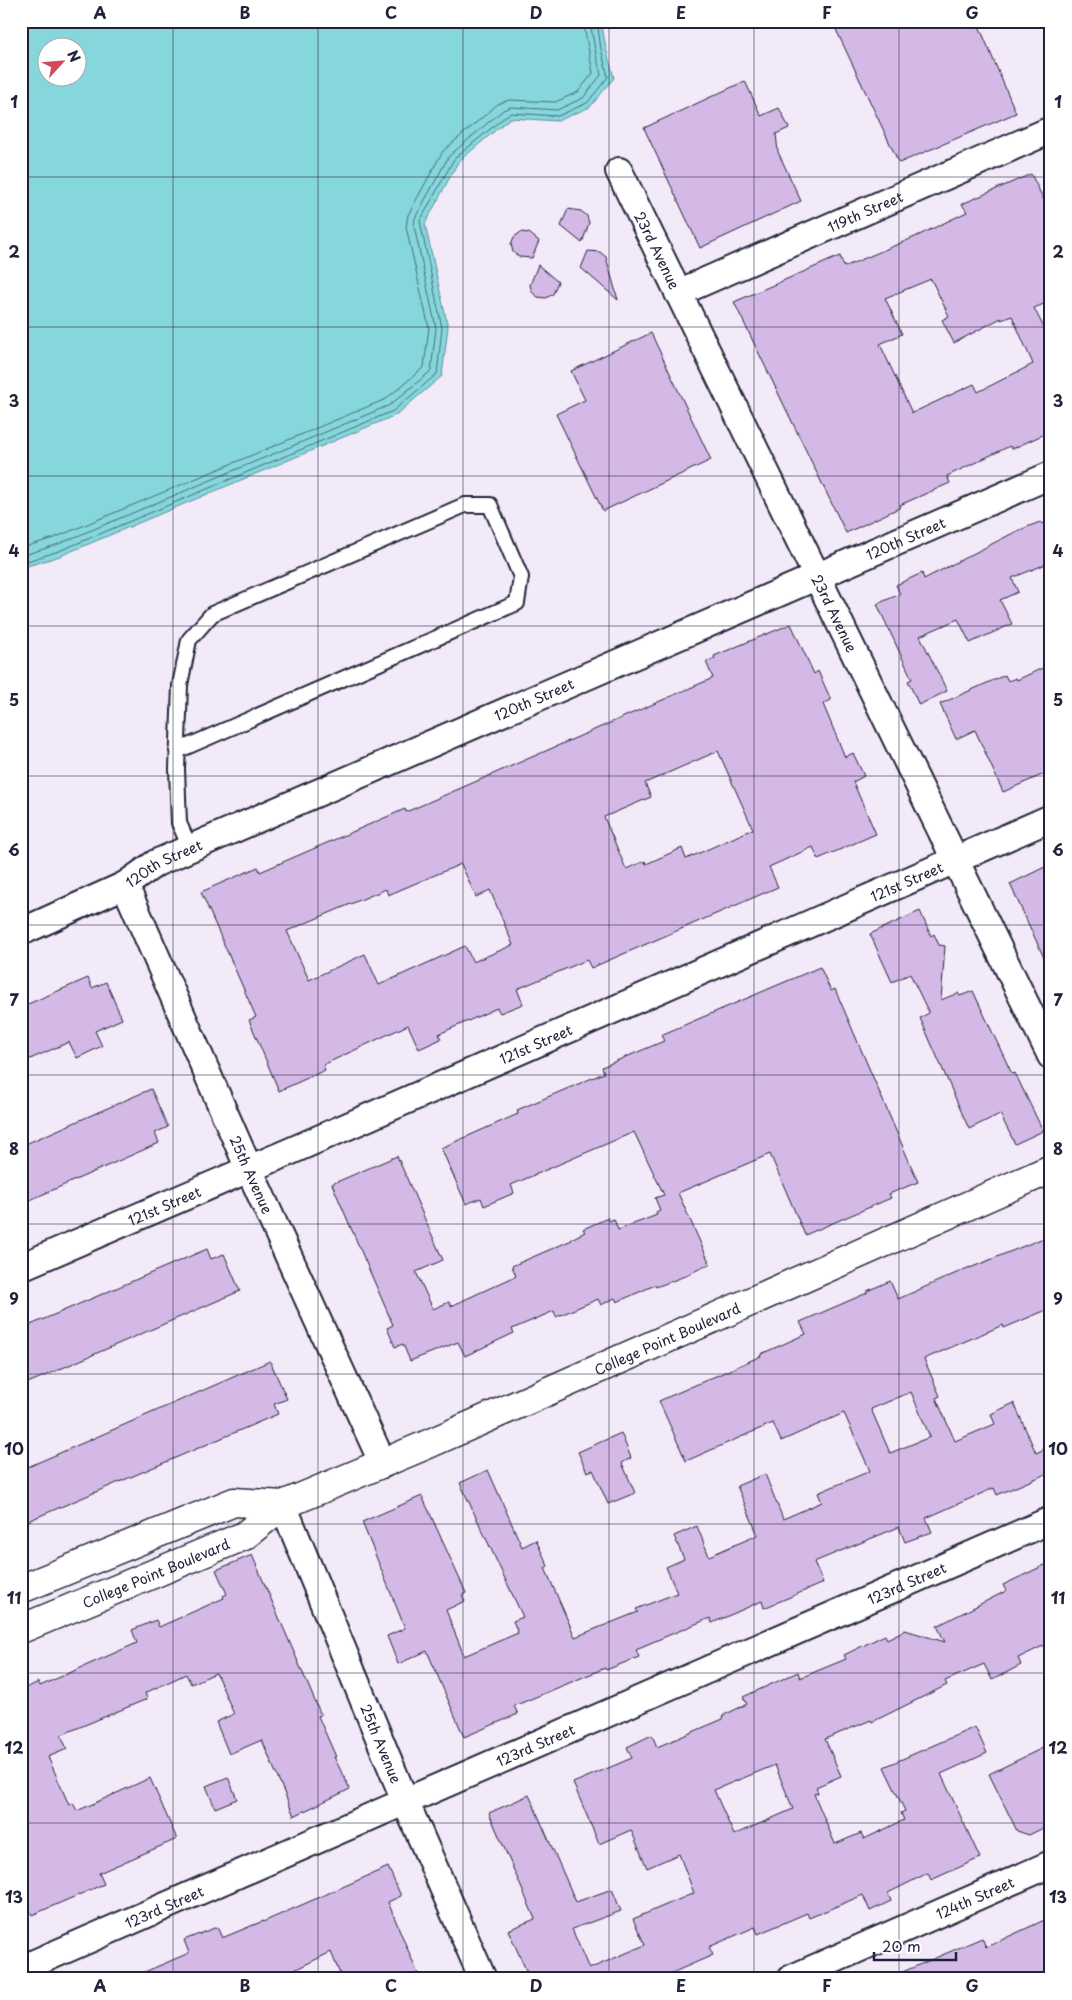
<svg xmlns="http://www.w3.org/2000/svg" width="1072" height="2000" font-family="'Playpen Sans',sans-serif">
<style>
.water{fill:#85d7dc;stroke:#5d8f9c;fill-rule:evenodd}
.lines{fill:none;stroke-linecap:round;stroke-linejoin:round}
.shore{stroke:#4a6a7b;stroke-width:1}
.building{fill:#d4b9e7;stroke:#22223b;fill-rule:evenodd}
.lane-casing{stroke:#22223b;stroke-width:18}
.street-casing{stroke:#22223b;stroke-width:30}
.secondary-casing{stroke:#22223b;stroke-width:31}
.lane{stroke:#fff;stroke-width:14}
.street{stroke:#fff;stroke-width:26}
.secondary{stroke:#fff;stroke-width:28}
.grid{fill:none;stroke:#22223b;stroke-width:1;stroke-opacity:0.55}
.labels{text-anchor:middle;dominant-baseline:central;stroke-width:4;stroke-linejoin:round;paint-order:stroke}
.street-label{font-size:14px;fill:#22223b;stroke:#fff}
.neatline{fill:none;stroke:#22223b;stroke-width:2}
.grid-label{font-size:16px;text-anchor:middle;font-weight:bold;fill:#22223b}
</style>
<rect width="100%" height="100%" fill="#f2eaf8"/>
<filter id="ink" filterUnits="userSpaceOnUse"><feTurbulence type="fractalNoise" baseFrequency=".02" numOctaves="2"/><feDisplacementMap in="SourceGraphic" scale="10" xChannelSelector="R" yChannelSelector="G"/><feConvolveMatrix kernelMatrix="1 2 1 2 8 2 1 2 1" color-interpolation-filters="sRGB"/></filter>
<g filter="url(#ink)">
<path class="water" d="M 21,21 L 601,21 L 606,48 L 614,78 L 590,107 L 558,121 L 510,118 L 458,162 L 425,224 L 448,327 L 442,376 L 396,415 L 60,556 L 21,568 ZM 48,48 L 78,48 L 78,78 L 48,78 Z"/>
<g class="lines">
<g class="shore">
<path d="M 21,548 L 54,538 L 386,399 L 424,367 L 429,328 L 406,227 L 408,215 L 443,151 L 498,104 L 509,100 L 555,102 L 578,92 L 593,73 L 583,21"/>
<path d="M 21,556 L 56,545 L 390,405 L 431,371 L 436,328 L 414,226 L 415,218 L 449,156 L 503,110 L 511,107 L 557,110 L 583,98 L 601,75 L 595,50 L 590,21"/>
<path d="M 21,563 L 59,551 L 393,411 L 437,374 L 442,328 L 420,221 L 454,159 L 507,115 L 511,113 L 558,116 L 587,103 L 608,77 L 601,49 L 597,21"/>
</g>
</g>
<g class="building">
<path d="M 832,21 L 977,21 L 1016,113 L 899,163 Z"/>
<path d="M 745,81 L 761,116 L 779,108 L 789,128 L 776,134 L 778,152 L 801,201 L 700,248 L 644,128 Z"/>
<path d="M 1031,174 L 1051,214 L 1051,301 L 1034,308 L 1051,342 L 1051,431 L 1012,449 L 1010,446 L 947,476 L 950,483 L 900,505 L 901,507 L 846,533 L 734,302 L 840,256 L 844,267 L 915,237 L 967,212 L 962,204 ZM 931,279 L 949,316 L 942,320 L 954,343 L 1001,318 L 1001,320 L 1012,316 L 1033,364 L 978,392 L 974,384 L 912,413 L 880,344 L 902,334 L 885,298 Z"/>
<path d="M 568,209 L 581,211 L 587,216 L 589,223 L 582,243 L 561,226 Z"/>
<path d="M 521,232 L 529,233 L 539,241 L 532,258 L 519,257 L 513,252 L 511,244 L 514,237 Z"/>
<path d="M 588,251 L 600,252 L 606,257 L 618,300 L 581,268 Z"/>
<path d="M 538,265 L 558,282 L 553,294 L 546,298 L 538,297 L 532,292 L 530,285 Z"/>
<path d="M 651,333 L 711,460 L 603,511 L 556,414 L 585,400 L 571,371 Z"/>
<path d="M 1051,520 L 1051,562 L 1012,578 L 1018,592 L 1000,600 L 1012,624 L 970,643 L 958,619 L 920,636 L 947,691 L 919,705 L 908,681 L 912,679 L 877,604 L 900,594 L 896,585 L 922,573 L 924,579 L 1017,531 L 1040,522 L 1042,524 Z"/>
<path d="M 791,624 L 814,674 L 818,671 L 831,700 L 823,704 L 845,757 L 853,753 L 864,776 L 853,782 L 876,834 L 818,859 L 813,847 L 769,867 L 778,887 L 591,968 L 587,960 L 517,989 L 523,1004 L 500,1013 L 497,1008 L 439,1034 L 441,1039 L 419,1049 L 408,1025 L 323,1065 L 325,1070 L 279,1091 L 249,1020 L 256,1017 L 201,892 L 258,867 L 260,872 L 405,809 L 406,812 L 713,678 L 706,662 L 715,658 L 714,656 ZM 718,751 L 753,829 L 686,859 L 682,848 L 646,864 L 645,861 L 626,869 L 604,817 L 651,797 L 645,783 ZM 461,864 L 476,897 L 490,890 L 513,945 L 473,962 L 465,946 L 379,985 L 365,954 L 309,980 L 287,931 L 386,889 L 388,895 Z"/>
<path d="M 1051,664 L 1051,771 L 1003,792 L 975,730 L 956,739 L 940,704 L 1005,675 L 1008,681 L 1016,678 L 1017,680 Z"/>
<path d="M 1051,864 L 1051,973 L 1010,884 Z"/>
<path d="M 920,911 L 931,936 L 934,934 L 939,945 L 945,946 L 941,1000 L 958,993 L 960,996 L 973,991 L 1012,1074 L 1015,1073 L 1043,1131 L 1015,1144 L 1000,1114 L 969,1129 L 920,1018 L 929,1013 L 910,974 L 892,982 L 870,934 Z"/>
<path d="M 820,967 L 831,991 L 835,989 L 918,1182 L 889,1194 L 891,1198 L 805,1235 L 770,1154 L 678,1193 L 710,1264 L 680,1278 L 656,1287 L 655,1285 L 617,1302 L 615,1298 L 601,1305 L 598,1299 L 556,1317 L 554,1311 L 512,1329 L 514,1333 L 465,1356 L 458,1342 L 410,1361 L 403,1344 L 395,1347 L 387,1328 L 393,1325 L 332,1184 L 397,1156 L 443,1260 L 416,1272 L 433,1309 L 449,1302 L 451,1306 L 516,1276 L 512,1266 L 572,1240 L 571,1239 L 585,1232 L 583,1229 L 608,1218 L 609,1221 L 614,1219 L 618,1230 L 657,1215 L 656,1212 L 660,1210 L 655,1198 L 664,1195 L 634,1132 L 511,1185 L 514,1193 L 484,1206 L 481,1198 L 466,1204 L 441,1148 L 518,1114 L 517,1110 L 604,1073 L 602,1067 L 664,1041 L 661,1035 Z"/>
<path d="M 88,978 L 92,988 L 106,982 L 122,1019 L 95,1031 L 102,1046 L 77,1058 L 69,1042 L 21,1063 L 21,1007 Z"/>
<path d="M 151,1089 L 168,1127 L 155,1133 L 159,1143 L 21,1204 L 21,1146 Z"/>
<path d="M 1051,1235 L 1051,1308 L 1004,1328 L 1003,1325 L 924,1359 L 940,1396 L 936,1398 L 955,1441 L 995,1424 L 991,1414 L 1014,1403 L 1036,1453 L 1051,1446 L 1051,1472 L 997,1495 L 994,1488 L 926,1518 L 932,1532 L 905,1542 L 899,1527 L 814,1562 L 823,1583 L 764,1608 L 762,1601 L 712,1623 L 710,1618 L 643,1646 L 643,1647 L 636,1650 L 639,1657 L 606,1670 L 605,1668 L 514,1706 L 518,1714 L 464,1737 L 427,1651 L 398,1664 L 387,1636 L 405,1628 L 362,1522 L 422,1496 L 466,1593 L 462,1595 L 465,1601 L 446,1610 L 464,1656 L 518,1633 L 513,1621 L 523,1617 L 460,1483 L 488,1470 L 522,1547 L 536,1540 L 548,1566 L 545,1568 L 575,1637 L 638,1612 L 636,1609 L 677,1593 L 666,1567 L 684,1559 L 674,1536 L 697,1526 L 709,1556 L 758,1535 L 737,1486 L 765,1474 L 783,1519 L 822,1502 L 818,1493 L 870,1471 L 844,1413 L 781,1441 L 773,1423 L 686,1461 L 659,1401 L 761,1356 L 761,1354 L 806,1334 L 800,1322 L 867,1293 L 867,1291 L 890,1281 L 898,1299 L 970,1267 L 970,1268 ZM 911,1392 L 930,1437 L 890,1453 L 871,1409 Z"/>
<path d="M 207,1249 L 211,1259 L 224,1254 L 240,1291 L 21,1386 L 21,1329 Z"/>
<path d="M 270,1361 L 287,1399 L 274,1404 L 278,1414 L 21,1524 L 21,1470 Z"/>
<path d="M 621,1433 L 631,1458 L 622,1463 L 635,1493 L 608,1504 L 593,1470 L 587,1472 L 578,1452 Z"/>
<path d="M 252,1555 L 321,1715 L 318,1716 L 336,1757 L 334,1757 L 350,1789 L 294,1816 L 262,1740 L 229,1754 L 216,1722 L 234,1714 L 216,1673 L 191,1684 L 186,1674 L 145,1693 L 147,1699 L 61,1735 L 67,1749 L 48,1757 L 69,1805 L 73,1803 L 77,1811 L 150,1778 L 177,1839 L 99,1873 L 104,1884 L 32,1915 L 27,1903 L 21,1905 L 21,1690 L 39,1682 L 40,1686 L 137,1643 L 132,1630 L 156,1620 L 159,1627 L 224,1598 L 223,1596 L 227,1594 L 216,1570 Z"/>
<path d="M 1051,1562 L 1051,1642 L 1018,1658 L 1021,1665 L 992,1680 L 984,1664 L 945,1681 L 947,1685 L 872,1722 L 871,1720 L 825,1739 L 841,1776 L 816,1787 L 818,1793 L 814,1794 L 835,1844 L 861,1833 L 864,1839 L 904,1820 L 901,1813 L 905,1811 L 884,1767 L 975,1727 L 987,1753 L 941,1774 L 980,1858 L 931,1880 L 928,1873 L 888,1893 L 891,1901 L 870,1911 L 863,1895 L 809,1918 L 807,1913 L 758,1934 L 755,1927 L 709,1947 L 713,1955 L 658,1979 L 530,1979 L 508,1930 L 535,1919 L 489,1813 L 529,1795 L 576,1902 L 612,1889 L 621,1911 L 572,1929 L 589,1969 L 645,1945 L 633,1919 L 694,1893 L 679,1854 L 647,1868 L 631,1830 L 599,1844 L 573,1783 L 632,1758 L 627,1747 L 652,1735 L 657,1747 L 723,1719 L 724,1715 L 747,1704 L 743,1697 L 798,1672 L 800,1678 L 846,1659 L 844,1655 L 885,1635 L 887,1639 L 905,1630 L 945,1642 L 937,1626 L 1006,1591 L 1003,1585 ZM 775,1765 L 793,1809 L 734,1835 L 714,1790 Z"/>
<path d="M 1051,1744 L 1051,1824 L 1029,1835 L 1017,1831 L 989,1774 Z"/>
<path d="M 228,1777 L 237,1799 L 215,1808 L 206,1786 Z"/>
<path d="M 388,1867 L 401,1896 L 388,1902 L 420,1979 L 342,1979 L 331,1952 L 276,1979 L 128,1979 L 189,1953 L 184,1940 L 217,1927 L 222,1938 L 263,1921 L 263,1922 Z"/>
<path d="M 1051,1917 L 1051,1979 L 886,1979 L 982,1938 L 986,1947 Z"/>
</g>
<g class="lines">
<g class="lane-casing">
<path id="lane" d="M 177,751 L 517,603 L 521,577 L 490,505 L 465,505 L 212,614 L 189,640 L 180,685 L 177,769 L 179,823 L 190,848"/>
</g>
<g class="street-casing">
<g id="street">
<path id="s1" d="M 619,171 L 1051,1056"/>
<path id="s2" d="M 678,293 L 1051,130"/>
<path id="s3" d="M 125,885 L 249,1169 L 383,1464"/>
<path id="s4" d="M 21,932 L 125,885 L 156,863 L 1051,475"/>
<path id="s5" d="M 21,1267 L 291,1151 L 1051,818"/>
<path id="s6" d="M 283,1505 L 406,1803 L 483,1979"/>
<path id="s7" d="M 21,1969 L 1051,1520"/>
<path id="s8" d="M 790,1979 L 1051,1864"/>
</g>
</g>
<g class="secondary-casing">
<g id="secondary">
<path d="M 21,1589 L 234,1502 L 283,1505"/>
<path id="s9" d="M 21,1629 L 244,1536 L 283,1505 L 426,1445 L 1051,1169"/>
</g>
</g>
<use href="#lane" class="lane"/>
<use href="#street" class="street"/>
<use href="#secondary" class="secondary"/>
</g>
</g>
<path class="grid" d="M 173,21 L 173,1979M 318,21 L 318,1979M 463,21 L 463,1979M 609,21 L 609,1979M 754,21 L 754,1979M 899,21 L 899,1979M 21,177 L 1051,177M 21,327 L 1051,327M 21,476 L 1051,476M 21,626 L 1051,626M 21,776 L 1051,776M 21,925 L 1051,925M 21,1075 L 1051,1075M 21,1224 L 1051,1224M 21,1374 L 1051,1374M 21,1524 L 1051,1524M 21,1673 L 1051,1673M 21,1823 L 1051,1823"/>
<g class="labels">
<g class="street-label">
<text stroke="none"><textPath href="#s2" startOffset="204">119th Street</textPath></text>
<text stroke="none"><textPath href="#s1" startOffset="88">23rd Avenue</textPath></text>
<text stroke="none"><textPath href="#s4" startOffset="969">120th Street</textPath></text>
<text stroke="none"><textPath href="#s1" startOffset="492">23rd Avenue</textPath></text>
<text stroke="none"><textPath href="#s4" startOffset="564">120th Street</textPath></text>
<text stroke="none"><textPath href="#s4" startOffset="159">120th Street</textPath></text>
<text stroke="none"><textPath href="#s5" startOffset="966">121st Street</textPath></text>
<text stroke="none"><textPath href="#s5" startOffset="561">121st Street</textPath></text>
<text stroke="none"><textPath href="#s3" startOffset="316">25th Avenue</textPath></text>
<text stroke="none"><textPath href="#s5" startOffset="156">121st Street</textPath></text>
<text stroke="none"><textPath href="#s9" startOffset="710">College Point Boulevard</textPath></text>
<text stroke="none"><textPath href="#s9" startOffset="146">College Point Boulevard</textPath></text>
<text stroke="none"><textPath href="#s7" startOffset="966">123rd Street</textPath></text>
<text stroke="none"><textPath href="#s6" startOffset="258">25th Avenue</textPath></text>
<text stroke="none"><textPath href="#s7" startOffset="561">123rd Street</textPath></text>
<text stroke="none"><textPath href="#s8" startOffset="202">124th Street</textPath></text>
<text stroke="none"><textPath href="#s7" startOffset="156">123rd Street</textPath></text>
</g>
</g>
<rect width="1072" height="2000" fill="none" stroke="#fff" stroke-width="55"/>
<g transform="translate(62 62) rotate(64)"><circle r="24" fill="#ffffff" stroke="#a7a7b1"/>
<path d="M0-4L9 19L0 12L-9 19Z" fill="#d1495b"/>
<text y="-8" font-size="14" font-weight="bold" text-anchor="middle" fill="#22223b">N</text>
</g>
<path d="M874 1952v8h82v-8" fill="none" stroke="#22223b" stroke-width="2.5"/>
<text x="882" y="1952" font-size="15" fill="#22223b" stroke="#ffffff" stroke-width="4" paint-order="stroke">20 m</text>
<rect x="28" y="28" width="1016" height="1944" class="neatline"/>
<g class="grid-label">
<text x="100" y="19">A</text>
<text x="245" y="19">B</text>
<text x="391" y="19">C</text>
<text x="536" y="19">D</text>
<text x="681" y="19">E</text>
<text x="827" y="19">F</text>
<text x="972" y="19">G</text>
<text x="14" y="108">1</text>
<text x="1058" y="108">1</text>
<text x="14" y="258">2</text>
<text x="1058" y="258">2</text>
<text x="14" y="407">3</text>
<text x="1058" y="407">3</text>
<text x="14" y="557">4</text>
<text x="1058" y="557">4</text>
<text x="14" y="706">5</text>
<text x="1058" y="706">5</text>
<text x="14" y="856">6</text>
<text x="1058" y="856">6</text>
<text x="14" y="1006">7</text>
<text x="1058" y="1006">7</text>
<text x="14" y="1155">8</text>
<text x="1058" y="1155">8</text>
<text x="14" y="1305">9</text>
<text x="1058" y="1305">9</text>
<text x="14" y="1455">10</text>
<text x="1058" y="1455">10</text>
<text x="14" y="1604">11</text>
<text x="1058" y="1604">11</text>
<text x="14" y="1754">12</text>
<text x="1058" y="1754">12</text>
<text x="14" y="1903">13</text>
<text x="1058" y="1903">13</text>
<text x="100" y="1992">A</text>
<text x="245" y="1992">B</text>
<text x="391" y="1992">C</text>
<text x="536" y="1992">D</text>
<text x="681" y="1992">E</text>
<text x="827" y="1992">F</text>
<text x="972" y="1992">G</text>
</g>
</svg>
